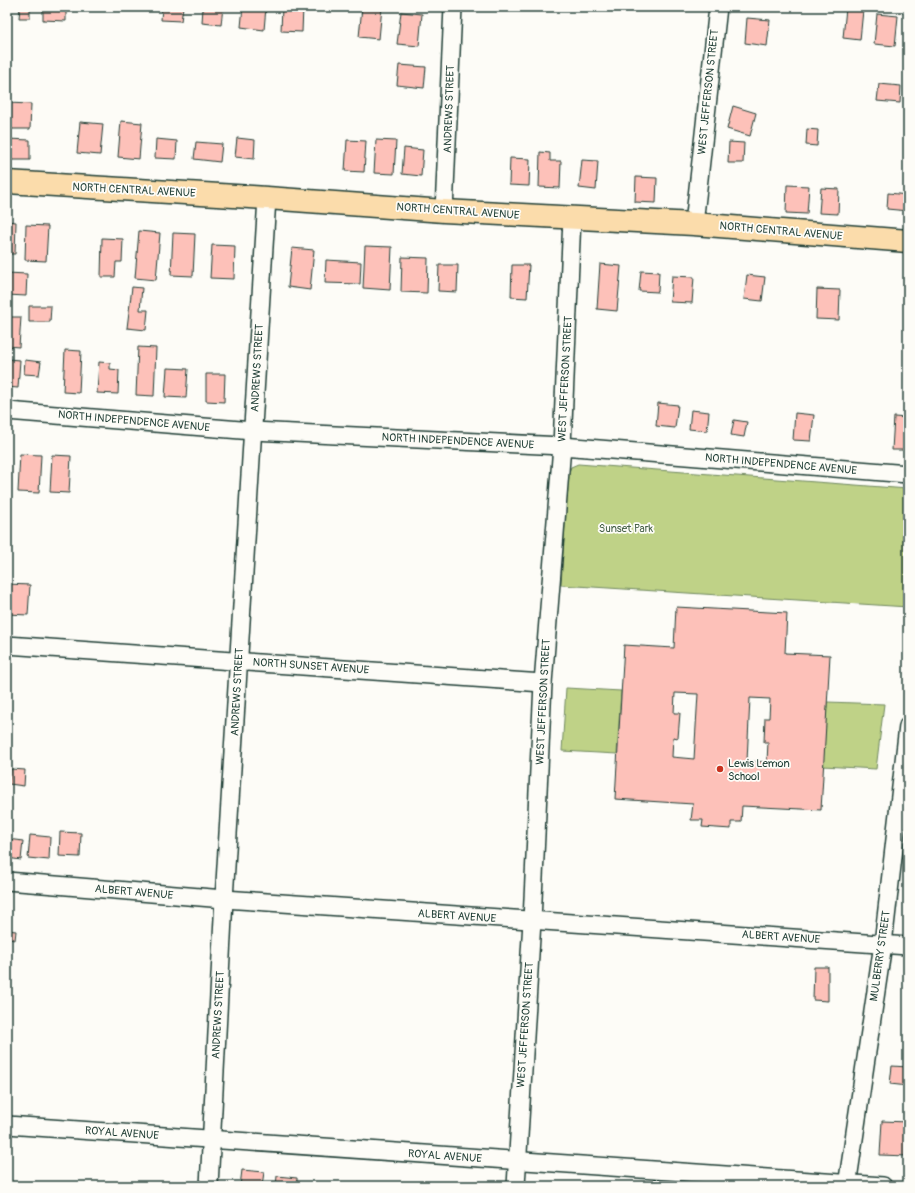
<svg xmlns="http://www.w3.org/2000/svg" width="915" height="1193" font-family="Pangolin,sans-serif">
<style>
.green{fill:#bfd287;stroke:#6f885e}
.building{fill:#fdc1b9;stroke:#1f3d34;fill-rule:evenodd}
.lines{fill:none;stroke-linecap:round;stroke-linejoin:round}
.minor-casing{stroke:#1f3d34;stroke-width:20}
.major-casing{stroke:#1f3d34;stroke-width:25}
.minor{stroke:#fdfcf7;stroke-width:17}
.major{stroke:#fbdcab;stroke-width:22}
.poi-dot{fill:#c8321e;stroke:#fdfcf7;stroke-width:1.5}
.labels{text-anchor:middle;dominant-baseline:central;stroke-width:3.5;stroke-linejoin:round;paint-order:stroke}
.street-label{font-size:11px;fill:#1f3d34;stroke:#fdfcf7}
.park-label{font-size:11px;fill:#476249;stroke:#fdfcf7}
.poi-label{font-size:11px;fill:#1f3d34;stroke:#fdfcf7;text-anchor:start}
</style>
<rect width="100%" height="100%" fill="#fdfcf7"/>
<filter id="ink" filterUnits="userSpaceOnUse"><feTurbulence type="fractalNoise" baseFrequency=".025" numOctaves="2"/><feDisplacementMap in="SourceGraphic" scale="8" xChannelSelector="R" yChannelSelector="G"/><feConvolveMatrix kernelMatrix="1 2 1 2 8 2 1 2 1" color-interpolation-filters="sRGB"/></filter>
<g filter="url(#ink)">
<g class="green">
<path d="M 578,464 L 908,489 L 908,607 L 561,585 L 568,474 L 571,467 Z"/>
<path d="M 566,688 L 621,691 L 617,754 L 562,751 Z"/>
<path d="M 827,702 L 884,704 L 876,769 L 823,766 Z"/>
</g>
<g class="building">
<path d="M 14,7 L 32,7 L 32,9 L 30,9 L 30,18 L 19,18 L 20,8 Z"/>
<path d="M 43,7 L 66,7 L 66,21 L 43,20 Z"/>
<path d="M 162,7 L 183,7 L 181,21 L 161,20 Z"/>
<path d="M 203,7 L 223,7 L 221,25 L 202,23 Z"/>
<path d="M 243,7 L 266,7 L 264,30 L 241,27 Z"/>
<path d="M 282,7 L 303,7 L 302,32 L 281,31 Z"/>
<path d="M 362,7 L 382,7 L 379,39 L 359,37 Z"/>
<path d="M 846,8 L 863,10 L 860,40 L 843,38 Z"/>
<path d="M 401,12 L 422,14 L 419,46 L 397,44 Z"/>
<path d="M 877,14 L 898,16 L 895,46 L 874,44 Z"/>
<path d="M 908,15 L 908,53 L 905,53 Z"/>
<path d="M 747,18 L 770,20 L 767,46 L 745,43 Z"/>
<path d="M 399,65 L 426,67 L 424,88 L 397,85 Z"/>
<path d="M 879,84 L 901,86 L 900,103 L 877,101 Z"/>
<path d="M 7,103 L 31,104 L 30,129 L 7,129 Z"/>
<path d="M 733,106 L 756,113 L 750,136 L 727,129 Z"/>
<path d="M 121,121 L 142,123 L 139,159 L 118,157 Z"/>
<path d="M 80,122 L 103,124 L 100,155 L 77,153 Z"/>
<path d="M 807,129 L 818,130 L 817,146 L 806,145 Z"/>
<path d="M 237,138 L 255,140 L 254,159 L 235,157 Z"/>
<path d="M 7,139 L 30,140 L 30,160 L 7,160 Z"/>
<path d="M 156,139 L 177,141 L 176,159 L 155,158 Z"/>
<path d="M 347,140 L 366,141 L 364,172 L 345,171 Z"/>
<path d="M 376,140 L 396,141 L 394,174 L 374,173 Z"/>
<path d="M 196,142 L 222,144 L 220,162 L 194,159 Z"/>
<path d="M 729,142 L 744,143 L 743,163 L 728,163 Z"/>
<path d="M 404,148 L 423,150 L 421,176 L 402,174 Z"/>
<path d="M 540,152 L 550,153 L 550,161 L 561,161 L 560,188 L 539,187 Z"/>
<path d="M 510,158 L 530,159 L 529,186 L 509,185 Z"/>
<path d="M 582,160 L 598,161 L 596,190 L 579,188 Z"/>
<path d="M 636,177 L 657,178 L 656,203 L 635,202 Z"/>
<path d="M 787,185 L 809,186 L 807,214 L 786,213 Z"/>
<path d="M 821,188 L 839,189 L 838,214 L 819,213 Z"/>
<path d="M 888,193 L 908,195 L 908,211 L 887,209 Z"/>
<path d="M 7,221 L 16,222 L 15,254 L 7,254 Z"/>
<path d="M 26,225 L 48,226 L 46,261 L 25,260 Z"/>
<path d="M 139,231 L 160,233 L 156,280 L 135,278 Z"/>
<path d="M 173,233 L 195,234 L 193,276 L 171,275 Z"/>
<path d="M 102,238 L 123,239 L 122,262 L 116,262 L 115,277 L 101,277 Z"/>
<path d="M 212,245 L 235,246 L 234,279 L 210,278 Z"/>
<path d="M 365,246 L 392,247 L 390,290 L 363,288 Z"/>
<path d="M 292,248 L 314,250 L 310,290 L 288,287 Z"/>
<path d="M 402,257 L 428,258 L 427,293 L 401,292 Z"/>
<path d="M 326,260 L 361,262 L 360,284 L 325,283 Z"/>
<path d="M 600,264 L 621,266 L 617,311 L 597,309 Z"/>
<path d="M 439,265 L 458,265 L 457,292 L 438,291 Z"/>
<path d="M 512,265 L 529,265 L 527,298 L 511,297 Z"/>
<path d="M 641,271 L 659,272 L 658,292 L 639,291 Z"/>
<path d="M 7,273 L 27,274 L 26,296 L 7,295 Z"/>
<path d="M 747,275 L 765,277 L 762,301 L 744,299 Z"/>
<path d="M 672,276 L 694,277 L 692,303 L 670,302 Z"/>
<path d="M 132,287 L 142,288 L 140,310 L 148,310 L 146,330 L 127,328 Z"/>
<path d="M 817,289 L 840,290 L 839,320 L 816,319 Z"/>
<path d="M 29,306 L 51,306 L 50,322 L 29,322 Z"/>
<path d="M 7,317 L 21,317 L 19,347 L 7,346 Z"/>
<path d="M 138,347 L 156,348 L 154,396 L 136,395 Z"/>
<path d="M 65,350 L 81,351 L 79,393 L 63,392 Z"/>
<path d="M 7,359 L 20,360 L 18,388 L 7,387 Z"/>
<path d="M 25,360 L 41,362 L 39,375 L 24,374 Z"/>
<path d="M 99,362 L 110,363 L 110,369 L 119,370 L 118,394 L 97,393 Z"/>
<path d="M 167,368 L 188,369 L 186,398 L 165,397 Z"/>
<path d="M 206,374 L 225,374 L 224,402 L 206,401 Z"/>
<path d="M 658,403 L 678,405 L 675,428 L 656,426 Z"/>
<path d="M 691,410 L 709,412 L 707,431 L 689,429 Z"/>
<path d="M 795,413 L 814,415 L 811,441 L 793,440 Z"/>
<path d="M 894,417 L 908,418 L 908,450 L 892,450 Z"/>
<path d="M 734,420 L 747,422 L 744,437 L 731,435 Z"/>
<path d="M 20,454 L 41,455 L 39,493 L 18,492 Z"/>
<path d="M 52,455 L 71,456 L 69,493 L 50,492 Z"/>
<path d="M 7,584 L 30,585 L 28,615 L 7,614 Z"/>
<path d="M 676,607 L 787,613 L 785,653 L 830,655 L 821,810 L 742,806 L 741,822 L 731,822 L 731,829 L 702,827 L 703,820 L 691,820 L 693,804 L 615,799 L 624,645 L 674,648 ZM 675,693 L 698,694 L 694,759 L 672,757 L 673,737 L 678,738 L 680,713 L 674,713 ZM 750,698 L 770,699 L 769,718 L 765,718 L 764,742 L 768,742 L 767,762 L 747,761 Z"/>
<path d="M 11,769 L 25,770 L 24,786 L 9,784 Z"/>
<path d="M 60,832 L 81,833 L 80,857 L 59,856 Z"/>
<path d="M 30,835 L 50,837 L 49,860 L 28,858 Z"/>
<path d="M 7,839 L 23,841 L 21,860 L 7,858 Z"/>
<path d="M 7,930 L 16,931 L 15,940 L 8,939 L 8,954 Z"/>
<path d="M 814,967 L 828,967 L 828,1001 L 813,1000 Z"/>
<path d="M 892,1066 L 908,1067 L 908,1086 L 890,1084 Z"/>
<path d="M 882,1121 L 908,1122 L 908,1156 L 880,1155 Z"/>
<path d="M 242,1170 L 264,1172 L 262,1186 L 240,1186 Z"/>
<path d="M 277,1176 L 297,1178 L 297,1186 L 276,1186 Z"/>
</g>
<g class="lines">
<g class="minor-casing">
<g id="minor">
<path d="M 444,211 L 453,7"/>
<path d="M 694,224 L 718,7"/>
<path d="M 7,411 L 253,431 L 562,446 L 908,474"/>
<path d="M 7,645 L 543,683"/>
<path d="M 7,881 L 224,899 L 908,946"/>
<path d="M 7,1125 L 883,1186"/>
<path d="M 209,1186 L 224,899 L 267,198"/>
<path d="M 516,1186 L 532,921 L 543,683 L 562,446 L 572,218"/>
<path d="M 847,1186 L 883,944 L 908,726"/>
</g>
</g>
<g class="major-casing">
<path id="major" d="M 7,182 L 267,198 L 444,211 L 694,224 L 908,241"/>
</g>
<use href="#minor" class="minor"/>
<use href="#major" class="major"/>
</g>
</g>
<circle class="poi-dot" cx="720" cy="769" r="4"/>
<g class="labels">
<g class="street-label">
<text transform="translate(708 92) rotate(-84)">WEST JEFFERSON STREET</text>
<text transform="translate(449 109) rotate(-88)">ANDREWS STREET</text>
<text transform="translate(134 190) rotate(3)">NORTH CENTRAL AVENUE</text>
<text transform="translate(458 211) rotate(4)">NORTH CENTRAL AVENUE</text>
<text transform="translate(781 231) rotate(5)">NORTH CENTRAL AVENUE</text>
<text transform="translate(257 368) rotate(-87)">ANDREWS STREET</text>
<text transform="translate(565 379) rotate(-87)">WEST JEFFERSON STREET</text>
<text transform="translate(134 421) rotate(5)">NORTH INDEPENDENCE AVENUE</text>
<text transform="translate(458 441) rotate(3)">NORTH INDEPENDENCE AVENUE</text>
<text transform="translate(781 464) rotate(5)">NORTH INDEPENDENCE AVENUE</text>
<text transform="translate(311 666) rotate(4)">NORTH SUNSET AVENUE</text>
<text transform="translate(237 692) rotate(-87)">ANDREWS STREET</text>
<text transform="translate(543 702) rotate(-87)">WEST JEFFERSON STREET</text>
<text transform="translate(134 892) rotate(5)">ALBERT AVENUE</text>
<text transform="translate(457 916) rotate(4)">ALBERT AVENUE</text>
<text transform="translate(781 937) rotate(4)">ALBERT AVENUE</text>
<text transform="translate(880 956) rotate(-82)">MULBERRY STREET</text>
<text transform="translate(218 1015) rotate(-87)">ANDREWS STREET</text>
<text transform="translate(525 1025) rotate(-86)">WEST JEFFERSON STREET</text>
<text transform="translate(122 1133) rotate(4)">ROYAL AVENUE</text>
<text transform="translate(445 1156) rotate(4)">ROYAL AVENUE</text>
</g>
<g class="park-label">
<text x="626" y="528">Sunset Park</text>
</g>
<g class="poi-label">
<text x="728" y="763">Lewis Lemon<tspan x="728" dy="13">School</tspan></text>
</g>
</g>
<rect width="915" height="1193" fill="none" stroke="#fdfcf7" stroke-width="24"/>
<rect x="12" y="12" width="891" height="1169" fill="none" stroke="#1f3d34" stroke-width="1.5" filter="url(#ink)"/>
</svg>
